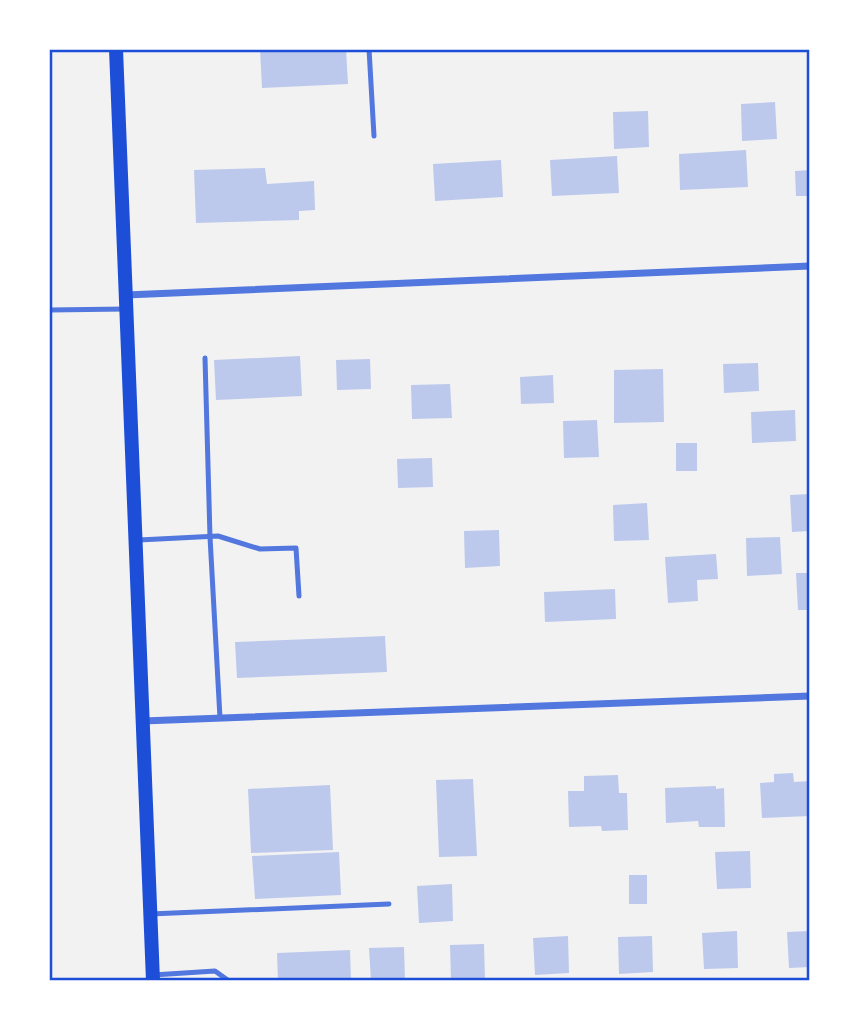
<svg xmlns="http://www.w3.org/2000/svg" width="859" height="1030" font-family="'Exo 2',sans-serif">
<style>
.building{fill:#bdc9ec}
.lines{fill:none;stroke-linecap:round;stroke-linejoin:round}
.service{stroke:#5277de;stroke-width:5}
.minor{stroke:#5277de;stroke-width:7}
.secondary{stroke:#1d4ed8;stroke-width:14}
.neatline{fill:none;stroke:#1d4ed8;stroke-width:2.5}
</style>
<rect width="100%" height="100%" fill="#f2f2f2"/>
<g class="building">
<path d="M 260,49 L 346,49 L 348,84 L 262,88 Z"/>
<path d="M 775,102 L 777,139 L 742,141 L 741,104 Z"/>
<path d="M 648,111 L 649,147 L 614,149 L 613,112 Z"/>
<path d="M 746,150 L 748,187 L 680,190 L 679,154 Z"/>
<path d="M 617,156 L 619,193 L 552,196 L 550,160 Z"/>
<path d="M 501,160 L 503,197 L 435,201 L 433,164 Z"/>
<path d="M 265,168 L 267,184 L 314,181 L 315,210 L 299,211 L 299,220 L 196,223 L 194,170 Z"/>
<path d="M 810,170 L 810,196 L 796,196 L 795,171 Z"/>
<path d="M 300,356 L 302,396 L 216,400 L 214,360 Z"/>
<path d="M 370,359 L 371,389 L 337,390 L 336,360 Z"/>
<path d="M 758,363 L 759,391 L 724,393 L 723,364 Z"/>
<path d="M 663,369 L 664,422 L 614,423 L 614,370 Z"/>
<path d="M 553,375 L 554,403 L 521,404 L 520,377 Z"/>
<path d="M 450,384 L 452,418 L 412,419 L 411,385 Z"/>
<path d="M 795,410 L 796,441 L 752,443 L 751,412 Z"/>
<path d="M 597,420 L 599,457 L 564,458 L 563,421 Z"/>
<rect x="676" y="443" width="21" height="28"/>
<path d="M 432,458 L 433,487 L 398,488 L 397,459 Z"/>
<path d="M 810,494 L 810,531 L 792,532 L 790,495 Z"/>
<path d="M 647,503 L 649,540 L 614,541 L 613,505 Z"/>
<path d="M 499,530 L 500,566 L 465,568 L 464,531 Z"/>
<path d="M 780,537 L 782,574 L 747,576 L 746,538 Z"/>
<path d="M 716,554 L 718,579 L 697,580 L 698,601 L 668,603 L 665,557 Z"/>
<path d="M 796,573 L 810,573 L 810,610 L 798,610 Z"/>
<path d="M 615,589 L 616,619 L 545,622 L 544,592 Z"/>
<path d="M 385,636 L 387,672 L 237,678 L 235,642 Z"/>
<path d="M 793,773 L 794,782 L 810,781 L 810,816 L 762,818 L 760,783 L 774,782 L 774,774 Z"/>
<path d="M 618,775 L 619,793 L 627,793 L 628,830 L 602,831 L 601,826 L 569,827 L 568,791 L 584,791 L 584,776 Z"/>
<path d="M 473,779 L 477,856 L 439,857 L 436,780 Z"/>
<path d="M 330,785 L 333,850 L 251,853 L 248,789 Z"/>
<path d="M 716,786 L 716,789 L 724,788 L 725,827 L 699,827 L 698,821 L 666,823 L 665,788 Z"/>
<path d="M 750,851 L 751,888 L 717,889 L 715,852 Z"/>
<path d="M 339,852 L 341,895 L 255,899 L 252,856 Z"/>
<rect x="629" y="875" width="18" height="29"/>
<path d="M 452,884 L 453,921 L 419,923 L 417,886 Z"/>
<path d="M 737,931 L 738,968 L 704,969 L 702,933 Z"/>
<path d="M 810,931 L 810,967 L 789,968 L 787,932 Z"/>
<path d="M 568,936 L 569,973 L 535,975 L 533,938 Z"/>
<path d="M 652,936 L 653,972 L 619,974 L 618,937 Z"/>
<path d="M 484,944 L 485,980 L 451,981 L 450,945 Z"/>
<path d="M 404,947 L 405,981 L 371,981 L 369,948 Z"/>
<path d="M 350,950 L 351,981 L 278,981 L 277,953 Z"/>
</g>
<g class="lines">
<g class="service">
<path d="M 369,49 L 374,136"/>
<path d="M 49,310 L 126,309"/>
<path d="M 205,358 L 210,537 L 220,718"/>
<path d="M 139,540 L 218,536 L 260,549 L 296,548 L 299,596"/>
<path d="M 150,914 L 389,904"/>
<path d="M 153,975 L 215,971 L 229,981"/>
</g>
<g class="minor">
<path d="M 126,295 L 810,266"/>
<path d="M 143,721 L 810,696"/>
</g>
<path class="secondary" d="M 116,49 L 153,981"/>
</g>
<rect width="859" height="1030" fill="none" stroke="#ffffff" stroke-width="102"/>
<rect x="51" y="51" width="757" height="928" class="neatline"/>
</svg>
